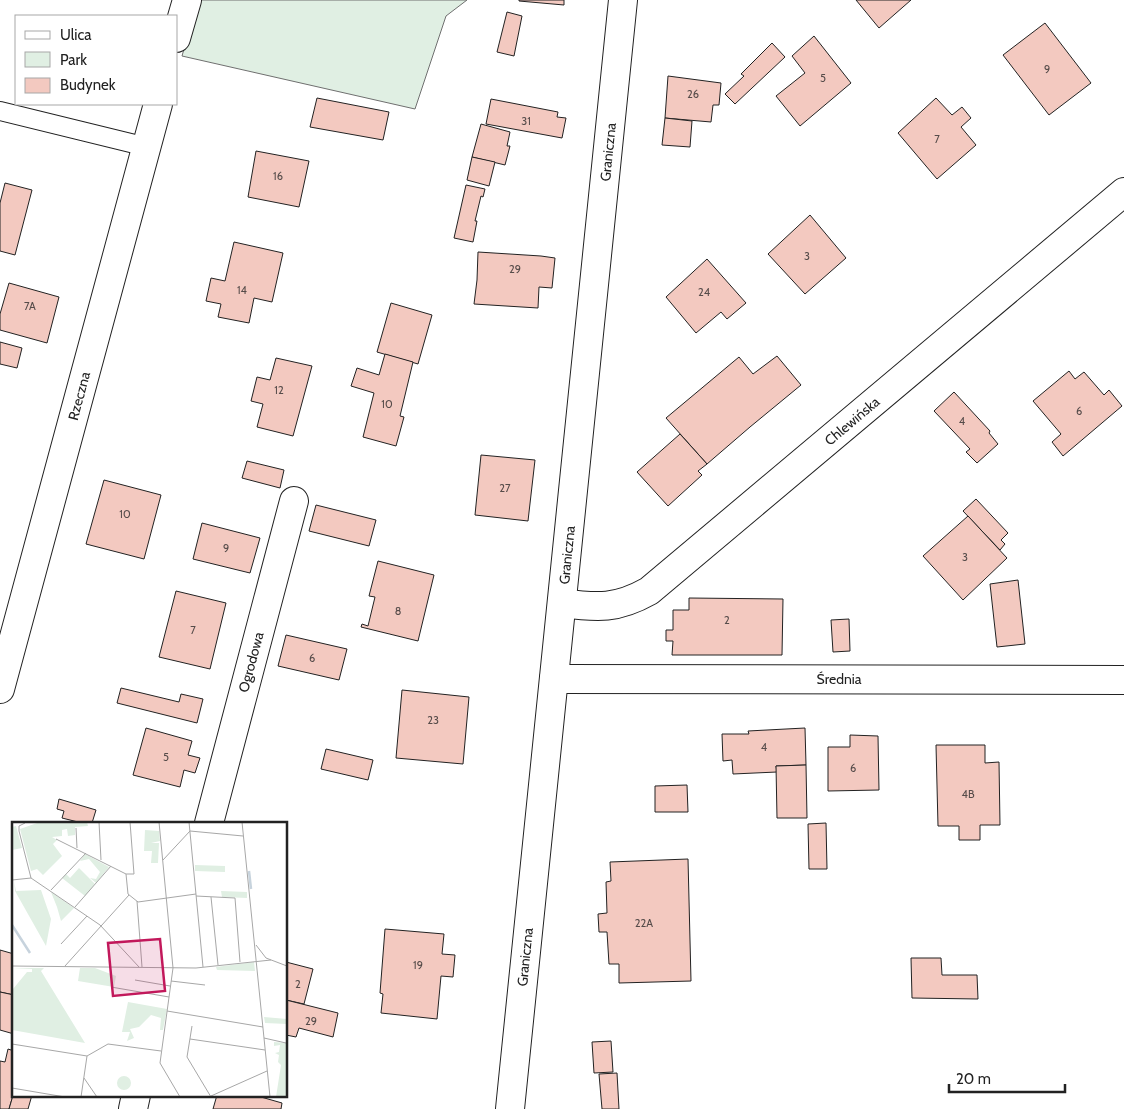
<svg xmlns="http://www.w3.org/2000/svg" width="1124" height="1109" font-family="Cabin,sans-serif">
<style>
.green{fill:#e0efe3;stroke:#6f6f6f}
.building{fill:#f3c9c0;stroke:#222}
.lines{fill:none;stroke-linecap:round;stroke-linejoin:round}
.service-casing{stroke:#222;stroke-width:20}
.minor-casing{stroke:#222;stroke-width:30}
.tertiary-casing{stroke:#222;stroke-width:30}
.service{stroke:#fff;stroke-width:18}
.minor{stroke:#fff;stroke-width:28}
.tertiary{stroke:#fff;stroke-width:28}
.labels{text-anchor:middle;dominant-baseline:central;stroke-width:4;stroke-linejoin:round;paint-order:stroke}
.number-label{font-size:11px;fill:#564c4a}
.street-label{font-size:14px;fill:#222;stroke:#fff}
.inset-river{fill:none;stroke:#c7d3dd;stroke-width:2.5}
.inset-road{fill:none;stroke:#a7a7a7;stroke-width:1}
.view{fill:#c2185b;fill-opacity:0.15;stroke:#c2185b;stroke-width:2.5}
.inset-edge{fill:none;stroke:#222;stroke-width:2.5}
</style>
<rect width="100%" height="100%" fill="#fff"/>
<path class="green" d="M 198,0 L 467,0 L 446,16 L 415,109 L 182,56 Z"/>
<g class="building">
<path d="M 519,0 L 564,0 L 564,5 L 519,1 Z"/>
<path d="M 856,0 L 911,0 L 879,28 Z"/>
<path d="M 507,12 L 522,16 L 514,56 L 497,52 Z"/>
<path d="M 1045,23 L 1091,83 L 1049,115 L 1003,55 Z"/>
<path d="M 814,36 L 851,83 L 800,126 L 776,96 L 805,73 L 792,56 Z"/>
<path d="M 772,43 L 785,57 L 735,104 L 725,94 L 744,76 L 741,74 Z"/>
<path d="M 668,76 L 721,83 L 719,105 L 713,105 L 711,122 L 665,118 Z"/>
<path d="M 317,98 L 389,112 L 383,140 L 310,127 Z"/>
<path d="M 936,98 L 952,115 L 962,107 L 971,118 L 961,127 L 976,145 L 937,179 L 898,133 Z"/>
<path d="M 491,99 L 558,112 L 557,117 L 566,118 L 562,138 L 486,124 Z"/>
<path d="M 665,118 L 692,121 L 690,147 L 662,145 Z"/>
<path d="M 481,124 L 510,132 L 507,146 L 510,146 L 505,165 L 472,157 Z"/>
<path d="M 256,151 L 309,161 L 299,207 L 248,197 Z"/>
<path d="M 472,157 L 495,162 L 489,186 L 467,180 Z"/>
<path d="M 5,183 L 32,190 L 15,255 L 0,251 L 0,203 Z"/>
<path d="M 466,185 L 485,189 L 483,197 L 481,196 L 475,221 L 477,221 L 473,242 L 454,238 Z"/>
<path d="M 810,215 L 846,258 L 805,294 L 768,254 Z"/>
<path d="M 234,242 L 283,253 L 272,302 L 254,298 L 249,323 L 218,317 L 221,304 L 206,301 L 211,278 L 225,281 Z"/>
<path d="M 478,252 L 541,256 L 555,258 L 552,288 L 539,287 L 538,308 L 474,304 L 477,280 Z"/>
<path d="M 707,259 L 746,303 L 727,319 L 721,312 L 696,333 L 666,297 Z"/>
<path d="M 9,283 L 59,297 L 47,343 L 0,330 L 0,314 Z"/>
<path d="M 391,303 L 432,315 L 418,364 L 377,352 Z"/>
<path d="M 0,342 L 22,348 L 17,368 L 0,364 Z"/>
<path d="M 385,354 L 413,362 L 400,416 L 404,417 L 396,446 L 363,437 L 374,393 L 351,386 L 357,368 L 379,375 Z"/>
<path d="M 777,356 L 801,385 L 750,427 L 707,464 L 666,418 L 739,357 L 753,374 Z"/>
<path d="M 276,358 L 312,366 L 293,436 L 257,427 L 263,404 L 251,401 L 257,377 L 270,380 Z"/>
<path d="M 1069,371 L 1075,379 L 1084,372 L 1104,395 L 1109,390 L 1122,406 L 1063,456 L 1052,442 L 1061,434 L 1033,401 Z"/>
<path d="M 954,392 L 990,431 L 989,433 L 998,444 L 977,463 L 966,452 L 970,449 L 934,411 Z"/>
<path d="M 680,434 L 707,464 L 698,471 L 702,475 L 668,506 L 637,472 Z"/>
<path d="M 481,455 L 535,460 L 528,521 L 475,515 Z"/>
<path d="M 247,461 L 284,470 L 280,488 L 242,478 Z"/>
<path d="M 104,480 L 161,495 L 144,559 L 86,544 Z"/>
<path d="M 976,499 L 1008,533 L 1001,540 L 1005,544 L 1000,550 L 963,511 Z"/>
<path d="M 316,505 L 376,520 L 369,546 L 309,531 Z"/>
<path d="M 968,516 L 1007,558 L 963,600 L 923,556 Z"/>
<path d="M 202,523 L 260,538 L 250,573 L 193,559 Z"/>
<path d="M 378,561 L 434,575 L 418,641 L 361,627 L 362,624 L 368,626 L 375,597 L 369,596 Z"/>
<path d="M 1018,580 L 1025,644 L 997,647 L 990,584 Z"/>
<path d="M 176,591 L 226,603 L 210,669 L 159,657 Z"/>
<path d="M 689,598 L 783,599 L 782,655 L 672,655 L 673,641 L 666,641 L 666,630 L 673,630 L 673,610 L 689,610 Z"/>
<path d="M 849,619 L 850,651 L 833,652 L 831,620 Z"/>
<path d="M 286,635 L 347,649 L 339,680 L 278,666 Z"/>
<path d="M 121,688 L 179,702 L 181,694 L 203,699 L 197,723 L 117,703 Z"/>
<path d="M 402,690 L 469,697 L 463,764 L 396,758 Z"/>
<path d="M 146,728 L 192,741 L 188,755 L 200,758 L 195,773 L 184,770 L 180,787 L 133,775 Z"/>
<path d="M 805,728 L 806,765 L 776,766 L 777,772 L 733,774 L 732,760 L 723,761 L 722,734 L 749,734 L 748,731 Z"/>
<path d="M 850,735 L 878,736 L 879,790 L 828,791 L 828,747 L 850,747 Z"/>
<path d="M 936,745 L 985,745 L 985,763 L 999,762 L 1000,825 L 980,825 L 980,840 L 959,840 L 959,826 L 938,826 Z"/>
<path d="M 326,749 L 373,760 L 368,780 L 321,769 Z"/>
<path d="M 806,765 L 807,818 L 777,818 L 776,766 Z"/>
<path d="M 687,785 L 688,812 L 655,812 L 655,786 Z"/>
<path d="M 59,799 L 96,810 L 92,823 L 82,823 L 62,818 L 64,811 L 57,809 Z"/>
<path d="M 826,823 L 827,869 L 809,869 L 808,824 Z"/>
<path d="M 688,859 L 691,981 L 619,983 L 619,964 L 609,964 L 607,932 L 599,932 L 598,914 L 607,913 L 606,882 L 611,881 L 610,862 Z"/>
<path d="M 385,929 L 444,934 L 442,954 L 455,955 L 453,977 L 441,976 L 437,1019 L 381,1013 L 383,994 L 380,993 Z"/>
<path d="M 0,950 L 14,954 L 14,995 L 0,992 Z"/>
<path d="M 911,958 L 941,958 L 942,975 L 977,975 L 978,999 L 912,998 Z"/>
<path d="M 286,962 L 313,969 L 304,1004 L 286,1000 Z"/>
<path d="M 0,992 L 14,995 L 14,1034 L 0,1030 Z"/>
<path d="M 286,1000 L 338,1013 L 333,1037 L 299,1028 L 296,1037 L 286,1035 Z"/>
<path d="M 611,1041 L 613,1072 L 594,1073 L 592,1042 Z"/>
<path d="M 8,1049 L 14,1051 L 14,1092 L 9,1109 L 0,1109 L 0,1061 L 5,1062 Z"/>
<path d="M 617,1073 L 619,1109 L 602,1109 L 599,1074 Z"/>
<path d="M 14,1092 L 14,1095 L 32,1095 L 28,1109 L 9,1109 Z"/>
<path d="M 217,1095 L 254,1095 L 282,1103 L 281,1109 L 213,1109 Z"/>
</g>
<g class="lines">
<g class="service-casing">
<path id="service" d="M 0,111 L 147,147"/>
</g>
<g class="minor-casing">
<g id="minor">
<path d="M 176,38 L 187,0"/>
<path d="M 562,603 C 598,608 617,609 649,591 L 1124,192"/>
<path d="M 554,679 L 1124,680"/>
<path d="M 0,689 L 158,104"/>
<path d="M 209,823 L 294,501"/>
<path d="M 133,1109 L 136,1095"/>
</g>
</g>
<g class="tertiary-casing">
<path id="tertiary" d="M 510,1109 L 623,0"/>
</g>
<use href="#service" class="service"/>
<use href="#minor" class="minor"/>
<use href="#tertiary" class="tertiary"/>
</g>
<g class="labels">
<g class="number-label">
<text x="1047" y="69">9</text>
<text x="823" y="78">5</text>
<text x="693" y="94">26</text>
<text x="526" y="121">31</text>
<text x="937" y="139">7</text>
<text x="278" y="176">16</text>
<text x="807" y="256">3</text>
<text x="515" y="269">29</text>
<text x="242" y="290">14</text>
<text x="704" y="292">24</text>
<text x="30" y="306">7A</text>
<text x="279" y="390">12</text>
<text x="387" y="404">10</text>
<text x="1079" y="411">6</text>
<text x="962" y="421">4</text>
<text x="505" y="488">27</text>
<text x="125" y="514">10</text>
<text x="226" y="548">9</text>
<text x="965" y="557">3</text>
<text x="398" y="611">8</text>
<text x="727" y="620">2</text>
<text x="193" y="630">7</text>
<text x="312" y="658">6</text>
<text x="433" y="720">23</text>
<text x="764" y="747">4</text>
<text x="166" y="757">5</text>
<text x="853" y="768">6</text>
<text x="968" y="794">4B</text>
<text x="644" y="923">22A</text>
<text x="418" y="965">19</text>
<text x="298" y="984">2</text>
<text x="311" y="1021">29</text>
</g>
<g class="street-label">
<text transform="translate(608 152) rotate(-84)">Graniczna</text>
<text transform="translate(79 396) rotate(-75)">Rzeczna</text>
<text transform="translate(852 421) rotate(-40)">Chlewińska</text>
<text transform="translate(567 555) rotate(-84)">Graniczna</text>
<text transform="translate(251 662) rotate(-75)">Ogrodowa</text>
<text x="839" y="679">Średnia</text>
<text transform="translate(525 957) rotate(-84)">Graniczna</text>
</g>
</g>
<g transform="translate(12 822)">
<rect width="275" height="275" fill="#fff"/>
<path d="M 28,0 L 75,0 L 76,4 L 63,5 L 63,13 L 56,14 L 55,7 L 50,8 L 50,14 L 40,15 L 45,18 L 41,22 L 50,34 L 31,53 L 25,47 L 19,49 L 8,7 ZM 4,4 L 10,26 L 0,28 L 0,5 ZM 133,8 L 147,9 L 148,19 L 139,21 L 147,21 L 146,41 L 139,41 L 140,29 L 132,29 ZM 73,32 L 97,45 L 84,61 L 78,56 L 84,57 L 88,50 L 77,37 L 68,39 ZM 183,43 L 213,44 L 213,50 L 183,49 ZM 67,46 L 83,62 L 73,74 L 50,56 L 54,52 L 58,56 ZM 2,59 L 4,69 L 29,68 L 39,97 L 34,124 L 3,69 ZM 209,69 L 235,70 L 235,76 L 210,75 ZM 39,70 L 62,86 L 49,99 L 45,85 ZM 242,140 L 243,149 L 205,148 L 204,145 ZM 0,146 L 32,146 L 29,149 L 73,221 L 0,208 L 1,167 L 15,150 L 20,150 L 20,147 ZM 68,146 L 83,146 L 104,154 L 102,165 L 66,159 ZM 116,180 L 155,187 L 151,208 L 148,208 L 149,196 L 139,193 L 127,205 L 118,207 L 122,216 L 115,219 L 118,210 L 110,210 ZM 252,195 L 275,197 L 275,202 L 253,201 ZM 275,216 L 275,275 L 264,275 L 269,243 L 266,240 L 267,233 L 263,231 L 267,230 L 268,223 L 262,224 L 262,220 L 274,221 ZM105 261a7 7 0 1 1 14 0a7 7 0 1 1-14 0Z" fill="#e0efe3"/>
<path class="inset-river" d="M 237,49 L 239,67M 0,103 L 18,131"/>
<path class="inset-road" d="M 87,0 L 89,38M 147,0 L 161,146 L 148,241 L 168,275M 177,0 L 191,145M 230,0 L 258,275M 13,1 L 7,4 L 7,9 L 19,56 L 88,103 L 127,145M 64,6 L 65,26M 44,17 L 114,52M 151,38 L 178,9 L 231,14M 114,52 L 116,72 L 126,80 L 184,72M 114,52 L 122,52 L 118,0M 0,58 L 19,56M 39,68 L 74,31M 184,74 L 223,76 L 228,140M 199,75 L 206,143M 125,79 L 130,145M 63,85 L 99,44M 49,122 L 75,94M 244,123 L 254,136 L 275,144M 0,144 L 184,146 L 259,138M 53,144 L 117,73M 123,158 L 158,164M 159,159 L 193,163M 99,165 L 157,175M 155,189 L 251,205M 180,204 L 175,235 L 199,275M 252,216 L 274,221M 178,217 L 253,228M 0,222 L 75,234M 75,234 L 96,222 L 149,229M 72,256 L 85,275M 0,266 L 53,275M 199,274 L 255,249M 69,275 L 75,234"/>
<path class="view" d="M 148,117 L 153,169 L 101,174 L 96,121 Z"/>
<rect width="275" height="275" class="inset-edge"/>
</g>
<rect x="15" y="15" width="162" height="90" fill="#ffffff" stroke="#a7a7a7"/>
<rect x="25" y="31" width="25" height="8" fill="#ffffff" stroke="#a7a7a7"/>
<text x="60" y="40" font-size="15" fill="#222222">Ulica</text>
<rect x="25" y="52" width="25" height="15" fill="#e0efe3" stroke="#a7a7a7"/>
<text x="60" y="65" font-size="15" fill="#222222">Park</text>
<rect x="25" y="78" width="25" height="15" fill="#f3c9c0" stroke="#a7a7a7"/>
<text x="60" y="90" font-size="15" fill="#222222">Budynek</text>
<path d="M949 1084v8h116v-8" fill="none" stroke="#222222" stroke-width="2.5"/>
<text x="956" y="1084" font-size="15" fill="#222222" stroke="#ffffff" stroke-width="4" paint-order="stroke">20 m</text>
</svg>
